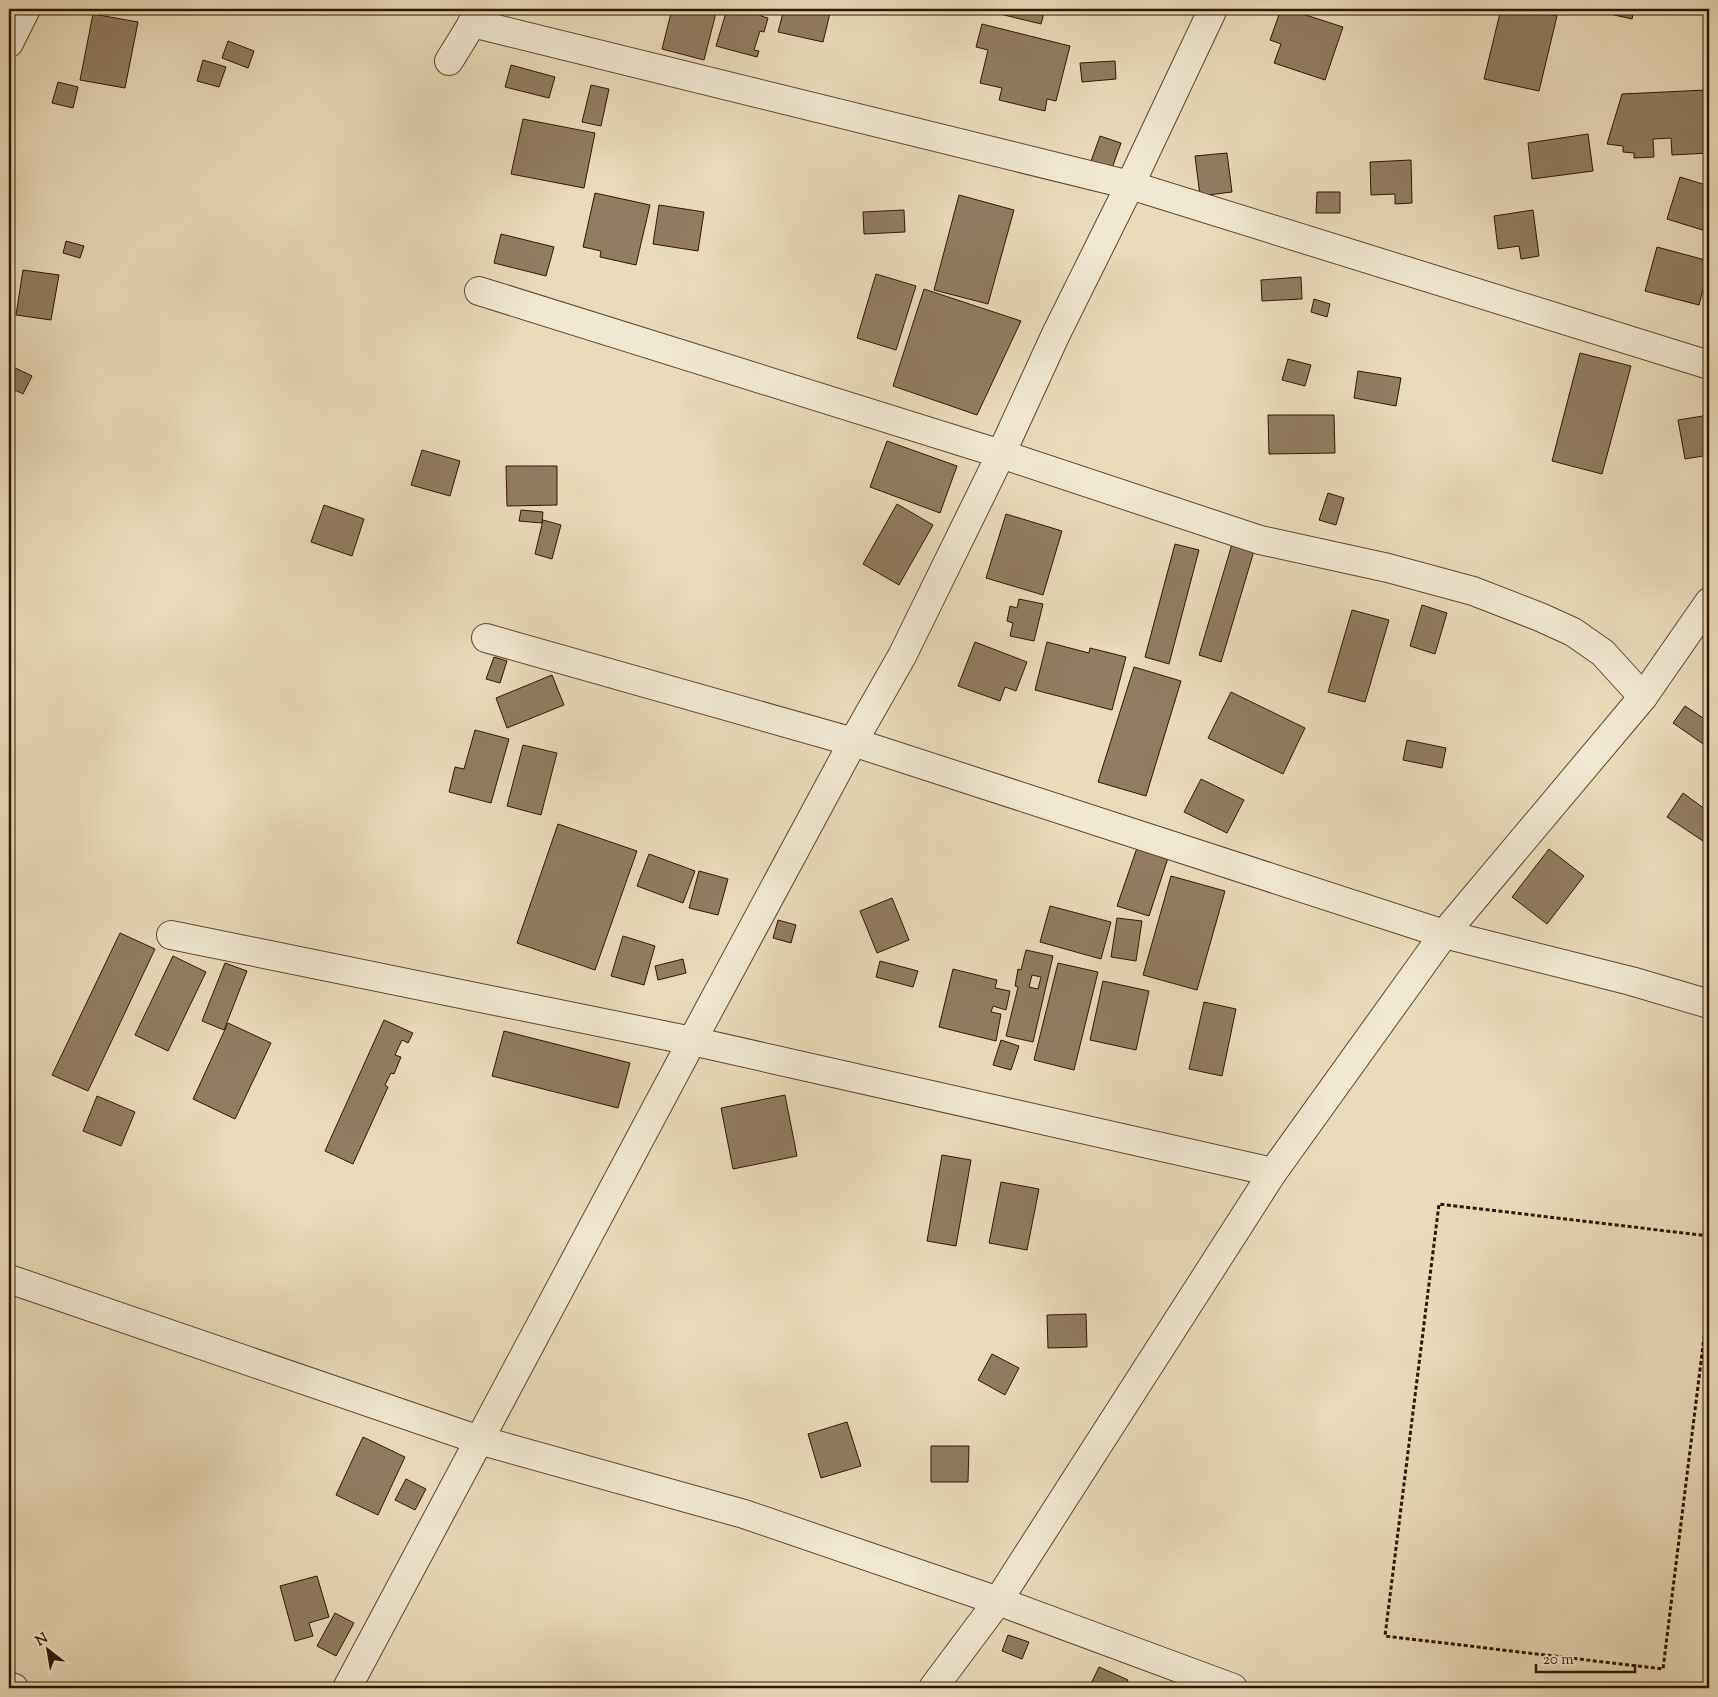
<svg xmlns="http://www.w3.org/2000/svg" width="1718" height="1697" font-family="'Sorts Mill Goudy',serif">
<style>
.building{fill:#927c62;stroke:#331502;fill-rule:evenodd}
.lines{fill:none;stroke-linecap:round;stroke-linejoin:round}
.minor-casing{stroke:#614630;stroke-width:30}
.path{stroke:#331502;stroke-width:3;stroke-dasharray:4 2.5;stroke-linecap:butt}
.minor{stroke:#f1e8d2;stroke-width:28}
</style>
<rect width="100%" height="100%" fill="#eadbba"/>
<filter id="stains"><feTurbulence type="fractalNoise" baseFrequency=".004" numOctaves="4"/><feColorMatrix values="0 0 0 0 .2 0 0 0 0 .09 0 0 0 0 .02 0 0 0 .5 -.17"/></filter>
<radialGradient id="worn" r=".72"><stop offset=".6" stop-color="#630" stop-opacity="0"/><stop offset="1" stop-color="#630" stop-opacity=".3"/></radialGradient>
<g class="building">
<path d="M 672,9 L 717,9 L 704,60 L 662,49 Z"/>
<path d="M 727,9 L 763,9 L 761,16 L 768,18 L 764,32 L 760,31 L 754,50 L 759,51 L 757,57 L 716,46 Z"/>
<path d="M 784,9 L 831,9 L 823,42 L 778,32 Z"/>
<path d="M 1001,9 L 1045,9 L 1041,24 L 1000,14 Z"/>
<path d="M 1281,9 L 1287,9 L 1343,27 L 1325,80 L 1274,63 L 1281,44 L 1270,40 Z"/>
<path d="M 1501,9 L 1536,9 L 1536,11 L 1557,16 L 1539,91 L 1484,79 Z"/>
<path d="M 1542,9 L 1559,9 L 1559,12 Z"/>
<path d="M 1588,9 L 1634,9 L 1632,19 Z"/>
<path d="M 93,14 L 138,22 L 125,88 L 80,80 Z"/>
<path d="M 982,24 L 1070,46 L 1056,101 L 1047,99 L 1045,111 L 999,100 L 1002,88 L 980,83 L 988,50 L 976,47 Z"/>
<path d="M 228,41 L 254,51 L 248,68 L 222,58 Z"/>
<path d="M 203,60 L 226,67 L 219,87 L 197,81 Z"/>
<path d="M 1115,61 L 1116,79 L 1082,82 L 1080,63 Z"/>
<path d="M 511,65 L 555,77 L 549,98 L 505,87 Z"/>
<path d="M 58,82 L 78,87 L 73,108 L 52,103 Z"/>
<path d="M 591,85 L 609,89 L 601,126 L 582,122 Z"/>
<path d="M 1706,90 L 1709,153 L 1672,155 L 1671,138 L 1653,139 L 1654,157 L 1634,158 L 1634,153 L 1623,152 L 1623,146 L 1607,144 L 1622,94 Z"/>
<path d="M 523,119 L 595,133 L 584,188 L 511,174 Z"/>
<path d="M 1588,134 L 1593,171 L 1532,179 L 1528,143 Z"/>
<path d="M 1100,136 L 1121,143 L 1111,171 L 1090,164 Z"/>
<path d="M 1227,153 L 1232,192 L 1200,196 L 1195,156 Z"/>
<path d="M 1411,160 L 1412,203 L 1395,204 L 1395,194 L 1371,195 L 1370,162 Z"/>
<path d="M 1680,177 L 1709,186 L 1709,232 L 1667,219 Z"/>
<path d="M 1317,192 L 1340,192 L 1340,213 L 1316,213 Z"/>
<path d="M 595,193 L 650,205 L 636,265 L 600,257 L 601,251 L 583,247 Z"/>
<path d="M 959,195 L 1014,210 L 988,304 L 934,290 Z"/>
<path d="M 659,205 L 704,212 L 698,251 L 653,244 Z"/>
<path d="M 904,210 L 905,232 L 864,234 L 863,212 Z"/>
<path d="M 1533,210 L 1539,256 L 1521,259 L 1519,246 L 1498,249 L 1494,216 Z"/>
<path d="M 501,234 L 554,247 L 546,276 L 494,263 Z"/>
<path d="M 66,241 L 84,246 L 80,258 L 63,253 Z"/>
<path d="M 1657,247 L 1709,261 L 1709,266 L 1699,305 L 1645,291 Z"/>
<path d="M 23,270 L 59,275 L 51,320 L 16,315 Z"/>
<path d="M 876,274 L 916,286 L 896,350 L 857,338 Z"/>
<path d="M 1301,277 L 1302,299 L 1262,301 L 1261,280 Z"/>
<path d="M 924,289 L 1021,321 L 977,415 L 893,386 Z"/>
<path d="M 1314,299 L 1330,304 L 1327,317 L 1311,312 Z"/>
<path d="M 1580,353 L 1631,366 L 1602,474 L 1552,461 Z"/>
<path d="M 1288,359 L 1311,365 L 1305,386 L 1282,380 Z"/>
<path d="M 9,365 L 32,376 L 23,394 L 9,387 Z"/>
<path d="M 1358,371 L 1401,378 L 1396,406 L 1354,398 Z"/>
<path d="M 1268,415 L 1334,415 L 1335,453 L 1269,454 Z"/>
<path d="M 1709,415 L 1709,455 L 1685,459 L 1678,420 Z"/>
<path d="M 887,441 L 957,466 L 940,513 L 870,487 Z"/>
<path d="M 422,450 L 460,461 L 450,496 L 411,485 Z"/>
<path d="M 506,466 L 557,466 L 557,505 L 507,506 Z"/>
<path d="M 1328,493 L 1344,498 L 1336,525 L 1319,520 Z"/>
<path d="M 897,504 L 933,525 L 899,585 L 863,564 Z"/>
<path d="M 324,505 L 364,519 L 352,556 L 311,542 Z"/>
<path d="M 521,510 L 543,512 L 542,523 L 519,521 Z"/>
<path d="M 1006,514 L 1062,531 L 1043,595 L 986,578 Z"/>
<path d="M 543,520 L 561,525 L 552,559 L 535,554 Z"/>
<path d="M 1175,544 L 1199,550 L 1169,664 L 1145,657 Z"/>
<path d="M 1232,544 L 1254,551 L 1221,662 L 1199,655 Z"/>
<path d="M 1019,599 L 1043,604 L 1034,641 L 1010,636 L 1013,623 L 1007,621 L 1010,606 L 1017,608 Z"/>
<path d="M 1422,605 L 1447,613 L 1435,654 L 1410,646 Z"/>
<path d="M 1352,610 L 1389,620 L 1365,702 L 1328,692 Z"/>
<path d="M 975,642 L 1027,662 L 1016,691 L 1005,687 L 1000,701 L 958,686 Z"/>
<path d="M 1047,642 L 1089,653 L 1090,648 L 1126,657 L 1112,710 L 1035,690 Z"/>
<path d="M 494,657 L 507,661 L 500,683 L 486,679 Z"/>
<path d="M 1134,667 L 1181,681 L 1146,796 L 1098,782 Z"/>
<path d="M 552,675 L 564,705 L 507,728 L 496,698 Z"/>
<path d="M 1231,692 L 1305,728 L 1283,774 L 1208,738 Z"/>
<path d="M 1685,706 L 1709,722 L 1709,748 L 1673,723 Z"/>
<path d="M 475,730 L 509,739 L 491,803 L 449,792 L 455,767 L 464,769 Z"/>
<path d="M 1407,740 L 1446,748 L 1442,768 L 1403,760 Z"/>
<path d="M 523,745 L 557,753 L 541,815 L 507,806 Z"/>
<path d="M 1201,779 L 1244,800 L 1227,833 L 1184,812 Z"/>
<path d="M 1709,787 L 1709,801 L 1703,797 Z"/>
<path d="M 1683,793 L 1709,812 L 1709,845 L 1667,817 Z"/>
<path d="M 558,824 L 637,851 L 595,970 L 517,943 Z"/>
<path d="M 1137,848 L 1168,858 L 1149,916 L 1117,906 Z"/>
<path d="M 1549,849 L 1584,876 L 1547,924 L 1512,897 Z"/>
<path d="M 649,854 L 695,871 L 683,903 L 637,886 Z"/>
<path d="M 699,871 L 728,879 L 718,915 L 689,908 Z"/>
<path d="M 1171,876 L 1225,891 L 1197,990 L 1143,975 Z"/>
<path d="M 892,898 L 909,940 L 877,953 L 860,911 Z"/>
<path d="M 1050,906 L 1111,922 L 1101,959 L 1040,942 Z"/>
<path d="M 1117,918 L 1142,921 L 1136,961 L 1111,957 Z"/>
<path d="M 778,920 L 796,925 L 791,943 L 773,938 Z"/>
<path d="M 120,933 L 155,949 L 88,1091 L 52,1075 Z"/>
<path d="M 623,936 L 655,946 L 644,985 L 611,976 Z"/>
<path d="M 1026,950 L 1053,956 L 1033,1042 L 1006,1036 L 1018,987 L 1015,986 L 1018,969 L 1021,970 ZM 1032,975 L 1041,977 L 1038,989 L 1029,987 Z"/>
<path d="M 173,956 L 206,972 L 168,1051 L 135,1035 Z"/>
<path d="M 683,959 L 686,973 L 658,980 L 655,966 Z"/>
<path d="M 880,961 L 918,971 L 913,987 L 876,977 Z"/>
<path d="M 225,963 L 247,971 L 224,1030 L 202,1021 Z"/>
<path d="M 1058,963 L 1098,972 L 1074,1070 L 1034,1060 Z"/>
<path d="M 953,969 L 997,980 L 995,988 L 1010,991 L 1006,1010 L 993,1006 L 991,1012 L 1001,1014 L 996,1041 L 939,1027 Z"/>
<path d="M 1103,981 L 1149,991 L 1136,1050 L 1090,1040 Z"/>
<path d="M 1204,1002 L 1236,1009 L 1222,1076 L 1189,1069 Z"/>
<path d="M 384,1020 L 413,1033 L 408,1043 L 402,1040 L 395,1055 L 401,1057 L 394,1074 L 391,1073 L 385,1085 L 388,1087 L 353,1164 L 325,1151 Z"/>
<path d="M 228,1023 L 271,1043 L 235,1119 L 193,1099 Z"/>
<path d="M 504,1031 L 630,1063 L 618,1108 L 492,1076 Z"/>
<path d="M 1001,1040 L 1019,1046 L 1011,1070 L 993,1065 Z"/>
<path d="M 785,1095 L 797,1156 L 733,1169 L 721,1108 Z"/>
<path d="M 97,1096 L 135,1112 L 121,1146 L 83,1131 Z"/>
<path d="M 942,1155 L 971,1160 L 956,1246 L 927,1241 Z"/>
<path d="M 1001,1182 L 1039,1189 L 1027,1250 L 989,1243 Z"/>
<path d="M 1086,1314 L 1087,1347 L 1048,1348 L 1047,1315 Z"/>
<path d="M 992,1354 L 1019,1368 L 1005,1395 L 978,1380 Z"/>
<path d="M 847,1422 L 861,1466 L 821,1478 L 808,1434 Z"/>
<path d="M 363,1437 L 405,1457 L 378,1515 L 336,1495 Z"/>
<path d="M 931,1446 L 969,1446 L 968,1482 L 931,1482 Z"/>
<path d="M 406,1479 L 426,1489 L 415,1510 L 395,1500 Z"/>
<path d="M 317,1576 L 329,1617 L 309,1623 L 313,1636 L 295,1641 L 280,1586 Z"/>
<path d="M 335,1613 L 354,1623 L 336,1656 L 317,1646 Z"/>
<path d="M 1008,1635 L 1029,1642 L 1022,1659 L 1002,1651 Z"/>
<path d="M 1099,1667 L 1128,1680 L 1124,1688 L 1089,1688 Z"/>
</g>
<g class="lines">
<g class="minor-casing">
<g id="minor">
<path d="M 472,23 L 1130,185 L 1709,365"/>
<path d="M 9,43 L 26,9"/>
<path d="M 449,61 L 481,9"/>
<path d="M 479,291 L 1001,454 L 1260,540 L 1388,568 L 1473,591 L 1540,617 L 1573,632 L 1603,653 L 1643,697"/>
<path d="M 486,638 L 853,742 L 1444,934 L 1631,981 L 1709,1004"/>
<path d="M 171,935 L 692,1041 L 1273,1172"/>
<path d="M 9,1279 L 479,1440 L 744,1514 L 998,1601 L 1233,1688"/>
<path d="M 9,1686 L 14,1688"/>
<path d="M 347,1688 L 692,1041 L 853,742 L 902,656 L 1001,454 L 1056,334 L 1130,185 L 1213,9"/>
<path d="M 933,1688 L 998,1601 L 1273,1172 L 1444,934 L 1643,697 L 1709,602"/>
</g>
</g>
<path class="path" d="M 1709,1236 L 1439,1204 L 1385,1636 L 1663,1669 L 1709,1297"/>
<use href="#minor" class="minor"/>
</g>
<rect width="1718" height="1697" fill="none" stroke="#eadbba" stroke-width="30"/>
<rect x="10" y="10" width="1698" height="1677" fill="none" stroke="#331502" stroke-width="2.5"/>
<rect x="15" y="15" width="1688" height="1667" fill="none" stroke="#331502"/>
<g transform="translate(48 1650) rotate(329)" stroke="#f1e8d2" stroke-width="4" paint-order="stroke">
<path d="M0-4L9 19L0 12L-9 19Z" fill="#331502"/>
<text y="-8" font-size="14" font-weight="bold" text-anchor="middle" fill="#331502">N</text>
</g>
<path d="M1536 1664v8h99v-8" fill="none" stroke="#331502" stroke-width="2.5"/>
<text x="1543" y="1664" font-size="15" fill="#331502" stroke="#f1e8d2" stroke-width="4" paint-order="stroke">20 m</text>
<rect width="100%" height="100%" filter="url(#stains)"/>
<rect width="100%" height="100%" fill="url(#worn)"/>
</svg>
